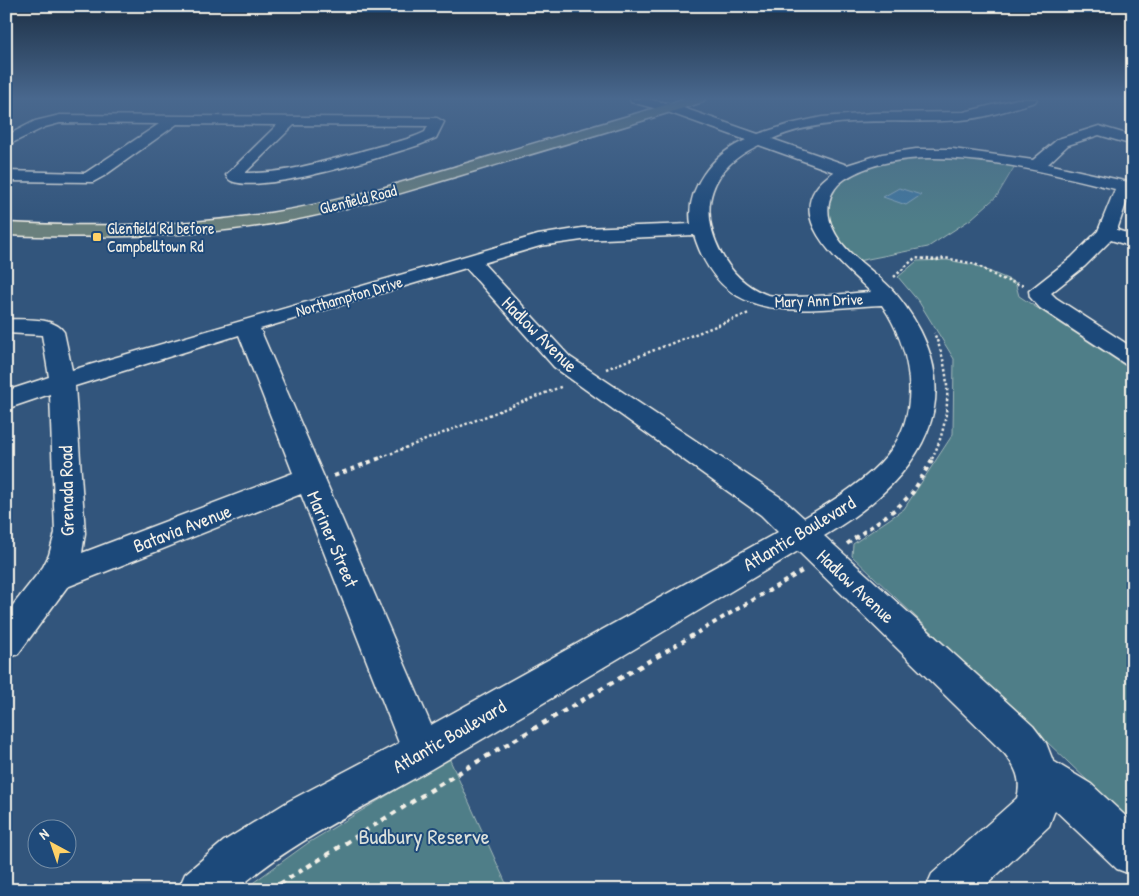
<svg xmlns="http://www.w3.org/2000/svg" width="1139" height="896" font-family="'Patrick Hand',sans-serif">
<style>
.green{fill:#4f7e88;stroke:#a2b8b8}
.water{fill:#42789e;stroke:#89a8bc}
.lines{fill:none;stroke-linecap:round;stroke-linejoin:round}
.minor-casing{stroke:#f4f1e8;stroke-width:3}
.major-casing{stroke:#f4f1e8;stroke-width:3}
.path-far2{stroke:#f4f1e8;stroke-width:2.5;stroke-dasharray:2.5 2.5;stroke-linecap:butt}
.path-far1{stroke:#f4f1e8;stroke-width:4;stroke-dasharray:4.5 4.5;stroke-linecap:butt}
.path{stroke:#f4f1e8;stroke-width:4.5;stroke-dasharray:5.5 5.5;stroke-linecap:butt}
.minor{fill:#1f4a7a;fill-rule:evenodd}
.major{fill:#6a807d;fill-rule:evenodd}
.poi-dot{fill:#ffd166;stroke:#1f4a7a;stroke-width:2}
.labels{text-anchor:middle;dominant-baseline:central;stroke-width:4;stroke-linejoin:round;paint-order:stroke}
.far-street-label{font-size:16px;fill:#f4f1e8;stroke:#1f4a7a}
.far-poi-label{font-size:16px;fill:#f4f1e8;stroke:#1f4a7a;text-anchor:start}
.street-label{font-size:19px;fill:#f4f1e8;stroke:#1f4a7a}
.near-park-label{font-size:22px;fill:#dbe0da;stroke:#1f4a7a}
</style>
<rect width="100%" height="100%" fill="#32557c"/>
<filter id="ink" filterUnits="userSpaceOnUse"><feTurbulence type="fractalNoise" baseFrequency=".02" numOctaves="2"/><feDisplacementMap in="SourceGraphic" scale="10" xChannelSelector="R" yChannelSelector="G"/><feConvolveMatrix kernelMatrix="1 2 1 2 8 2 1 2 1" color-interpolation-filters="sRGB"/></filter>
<g filter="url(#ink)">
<g class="green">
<path d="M 950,157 L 1016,164 L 997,196 L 971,219 L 928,247 L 858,261 L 840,244 L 826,223 L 829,194 L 840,183 L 859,170 L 876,164 L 899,159 Z"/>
<path d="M 947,260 L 974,265 L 1015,282 L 1019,296 L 1133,371 L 1133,824 L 852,556 L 853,544 L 904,509 L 953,434 L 954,359 L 919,302 L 898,277 L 917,261 Z"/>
<path d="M 449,758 L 509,890 L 243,890 L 308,843 Z"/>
</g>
<path class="water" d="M 899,188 L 921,195 L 906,205 L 883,197 Z"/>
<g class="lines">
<g class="minor-casing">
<g id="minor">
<path d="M 630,99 L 647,99 L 672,104 L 758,134 L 790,124 L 822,117 L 873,113 L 964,112 L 1017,99 L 1037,99 L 1035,102 C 1011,109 986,118 961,120 C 898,125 831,113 772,139 L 847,165 L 882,154 L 916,149 L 953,149 L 1033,160 L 1058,139 L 1099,126 L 1133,136 L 1133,145 L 1099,135 L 1068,145 L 1048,164 L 1133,183 L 1133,193 L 1130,192 L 1117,230 L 1133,235 L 1133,247 L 1111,240 L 1085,266 L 1051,293 L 1056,298 L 1133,348 L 1133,367 L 1125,364 L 1040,308 L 1030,297 L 1029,291 L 1071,258 L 1098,231 L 1115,189 C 1040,171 914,135 845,179 C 828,190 824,211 833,229 C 845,256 877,271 896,294 C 979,396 920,479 824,536 L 1033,726 L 1046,743 L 1053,761 L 1091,784 L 1133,823 L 1133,875 L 1117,869 L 1055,810 L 1049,826 L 981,890 L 925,890 L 932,874 L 1017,798 C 1022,780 1016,768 1005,754 L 798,551 C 678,623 558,695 438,765 C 370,805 296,838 236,890 L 178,890 L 185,874 L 224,841 L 289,801 L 399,743 L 301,494 L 67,587 L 18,654 L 6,659 L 6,614 L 43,567 L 49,555 L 55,533 L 50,394 L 6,409 L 6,391 L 49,377 L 42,335 L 6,333 L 6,319 C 24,320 53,316 64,332 L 72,370 L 538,235 L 582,228 L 691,224 C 685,188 714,153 746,140 L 665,111 L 631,102 ZM 759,145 L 834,172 C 773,211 841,263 871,292 C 848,293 783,301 765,294 C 745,286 731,272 721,253 C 697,207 711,167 759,145 ZM 694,235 C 724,331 803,308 882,305 C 911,348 923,410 888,454 C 866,481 833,501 804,518 L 783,499 L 570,357 L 483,263 L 540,246 L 582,240 ZM 466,268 L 554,367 L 761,515 L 778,532 L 431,725 L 260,329 ZM 239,335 L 293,473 L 82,553 L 85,533 L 75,386 Z"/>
<path d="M 60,115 L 437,118 L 444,122 L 436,138 L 419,145 C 382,157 268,192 234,182 C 230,181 228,179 226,175 L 277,125 L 177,124 L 104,176 L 93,182 L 6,181 L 6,171 L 85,173 L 159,124 L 60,123 L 45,127 L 6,146 L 6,136 L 35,121 ZM 294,125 L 428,126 L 425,132 C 409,140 391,143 373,148 C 332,159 288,174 245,173 Z"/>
</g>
</g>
<g class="major-casing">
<path id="major" d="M 686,99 L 705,99 L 703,102 C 627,126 551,148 475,171 C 407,191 340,213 270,224 C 183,238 94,238 6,235 L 6,223 C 94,227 183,227 270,213 C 336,203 400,183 464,164 C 538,142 612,121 686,99 Z"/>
</g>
<g class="path-far2">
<path d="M 894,277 L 915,258 L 937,260 L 945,258 L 975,264 L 999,278 L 1024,286"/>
<path d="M 606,369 L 749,313"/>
<path d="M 377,459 L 563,386"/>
<path d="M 932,459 C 952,418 952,374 934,333"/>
</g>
<g class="path-far1">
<path d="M 334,476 L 380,458"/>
<path d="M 847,544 L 897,508 L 913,492 L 933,458"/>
<path d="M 666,651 L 804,570"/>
</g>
<path class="path" d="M 270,890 L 465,769 L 668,650"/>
<use href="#minor" class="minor"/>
<use href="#major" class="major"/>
</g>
</g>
<linearGradient id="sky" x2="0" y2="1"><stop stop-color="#1c2f44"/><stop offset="0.44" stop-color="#49688e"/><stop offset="1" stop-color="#49688e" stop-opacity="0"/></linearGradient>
<rect width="1139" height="224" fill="url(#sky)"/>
<rect class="poi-dot" x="92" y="232" width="10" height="10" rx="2.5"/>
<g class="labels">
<g class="far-street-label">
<text transform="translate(358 199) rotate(-14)">Glenfield Road</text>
<text transform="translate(349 296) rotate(-16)">Northampton Drive</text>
<text transform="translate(819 300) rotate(-2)">Mary Ann Drive</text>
</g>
<g class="far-poi-label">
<text x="107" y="228">Glenfield Rd before<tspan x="107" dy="18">Campbelltown Rd</tspan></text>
</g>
<g class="street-label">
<text transform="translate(540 334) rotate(45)">Hadlow Avenue</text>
<text transform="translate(66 491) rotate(-91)">Grenada Road</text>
<text transform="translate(182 528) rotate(-21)">Batavia Avenue</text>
<text transform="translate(799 533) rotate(-31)">Atlantic Boulevard</text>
<text transform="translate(333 539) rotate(67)">Mariner Street</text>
<text transform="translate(856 586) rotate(43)">Hadlow Avenue</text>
<text transform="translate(449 736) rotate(-30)">Atlantic Boulevard</text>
</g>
<g class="near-park-label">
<text x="424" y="836">Budbury Reserve</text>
</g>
</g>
<rect width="1139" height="896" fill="none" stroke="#1f4a7a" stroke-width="25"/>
<rect x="12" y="12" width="1114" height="871" fill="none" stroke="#f4f1e8" stroke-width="2" filter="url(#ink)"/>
<g transform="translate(52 844) rotate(320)"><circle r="24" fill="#1f4a7a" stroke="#748da6"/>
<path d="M0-4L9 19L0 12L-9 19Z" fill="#ffd166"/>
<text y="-8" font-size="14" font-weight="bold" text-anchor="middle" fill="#f4f1e8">N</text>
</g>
</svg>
